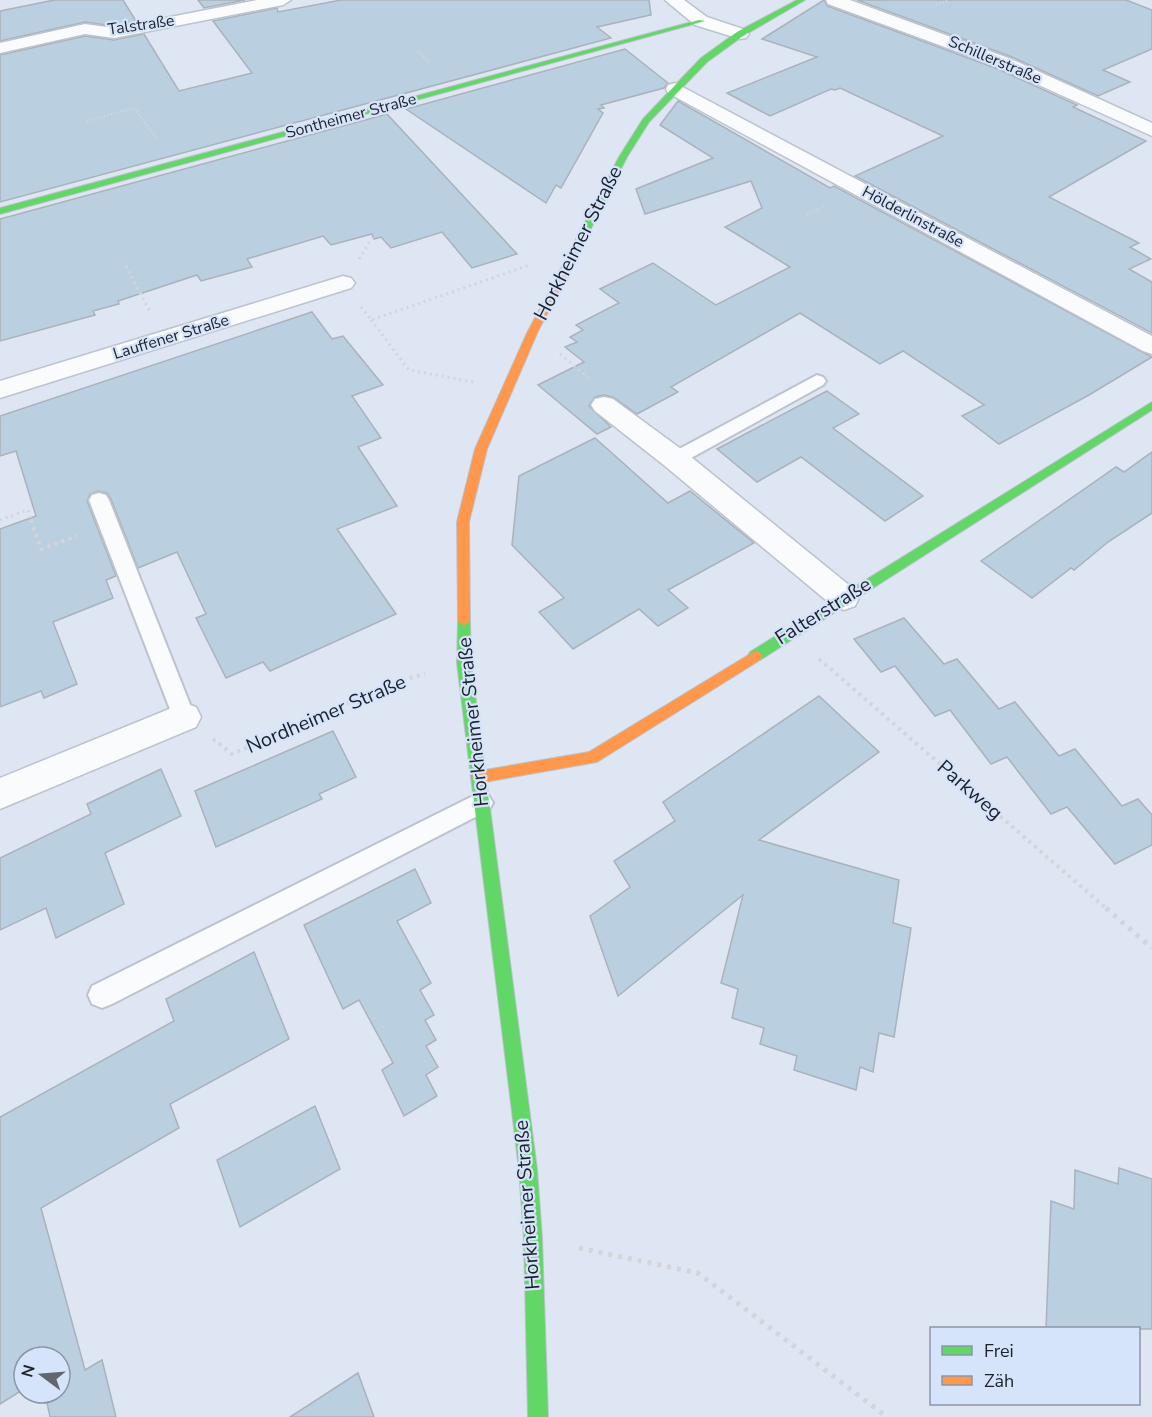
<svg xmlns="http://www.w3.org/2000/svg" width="1152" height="1417" font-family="'Nunito Sans',sans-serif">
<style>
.building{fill:#bacfdf;stroke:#aab2bb;stroke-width:1.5}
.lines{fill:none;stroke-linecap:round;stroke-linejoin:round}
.lane-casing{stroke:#bcc3cc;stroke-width:4}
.street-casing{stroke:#bcc3cc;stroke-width:3}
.fast-casing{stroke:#bcc3cc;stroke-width:2}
.slow-casing{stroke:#bcc3cc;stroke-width:2}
.path-far3{stroke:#d3d5da;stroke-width:2;stroke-dasharray:1.5 2;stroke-linecap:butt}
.path-far2{stroke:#d3d5da;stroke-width:3;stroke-dasharray:2 4;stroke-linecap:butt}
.path-far1{stroke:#d3d5da;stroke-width:4;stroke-dasharray:3 4.5;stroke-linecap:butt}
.path{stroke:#d3d5da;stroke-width:5;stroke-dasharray:4 6;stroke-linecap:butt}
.lane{fill:#fafbfd;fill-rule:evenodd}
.street{fill:#fafbfd;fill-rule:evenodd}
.fast{fill:#63d668;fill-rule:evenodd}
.slow{fill:#ff974d;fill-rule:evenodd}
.labels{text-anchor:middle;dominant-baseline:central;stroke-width:4.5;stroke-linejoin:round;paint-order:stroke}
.far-street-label{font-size:16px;fill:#1d222a;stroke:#d6e4fb}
.street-label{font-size:20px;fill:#1d222a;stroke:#d6e4fb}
</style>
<rect width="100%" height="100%" fill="#dee6f3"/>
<g class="building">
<path d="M 54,0 L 123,0 L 136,21 L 114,26 L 85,22 L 0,41 L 0,11 Z"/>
<path d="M 198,0 L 245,0 L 204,8 Z"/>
<path d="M 341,0 L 649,0 L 651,15 L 597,27 L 611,38 L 0,202 L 0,55 L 85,36 L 114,40 L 144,34 L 179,91 L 252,73 L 213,21 L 277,8 L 278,12 Z"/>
<path d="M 824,0 L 827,6 L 998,69 L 1077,105 L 1073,107 L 1146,141 L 1049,197 L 1139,243 L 1130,247 L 1151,259 L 1129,269 L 1152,282 L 1152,333 L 855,176 L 943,136 L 840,88 L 835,90 L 831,89 L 770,116 L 727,93 L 817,57 L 762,39 Z"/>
<path d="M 857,0 L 1126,0 L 1152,10 L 1152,49 L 1103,70 L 1130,82 L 1098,96 L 1012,57 Z"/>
<path d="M 625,49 L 668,83 L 664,88 L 601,105 L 604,108 L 598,109 L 603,113 L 561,188 L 556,185 L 546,203 L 406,109 Z"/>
<path d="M 678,101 L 830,188 L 834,186 L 1152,357 L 1089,395 L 999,444 L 962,416 L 984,405 L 903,351 L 880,364 L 800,313 L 671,387 L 678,392 L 637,414 L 613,397 L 604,395 L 595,397 L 589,406 L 611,427 L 597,434 L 538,385 L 584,362 L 565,347 L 577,342 L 570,337 L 583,330 L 576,325 L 619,303 L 600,289 L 653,263 L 716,305 L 790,267 L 725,227 L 762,208 L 751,181 L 645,214 L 636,189 L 713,158 L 660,125 Z"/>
<path d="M 387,114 L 517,254 L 472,268 L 442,232 L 391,248 L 381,237 L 374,239 L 372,234 L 331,245 L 323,236 L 247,259 L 252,267 L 201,281 L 197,275 L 118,301 L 119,304 L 93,311 L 95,315 L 0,341 L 0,219 Z"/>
<path d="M 312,312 L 332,339 L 343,336 L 383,385 L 352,396 L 381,438 L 358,447 L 397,506 L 337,529 L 396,614 L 270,671 L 263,662 L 226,678 L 196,618 L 206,614 L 177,552 L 138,568 L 111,499 L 107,493 L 98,491 L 90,494 L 87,501 L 116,576 L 106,580 L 113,598 L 53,622 L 77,684 L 44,698 L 41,691 L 0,707 L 0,529 L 36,516 L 16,451 L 0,456 L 0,416 Z"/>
<path d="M 827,391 L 859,414 L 833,428 L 923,496 L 885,521 L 801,457 L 757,482 L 717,449 Z"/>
<path d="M 595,438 L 668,503 L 690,491 L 754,543 L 668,590 L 688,608 L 658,626 L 639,609 L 573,649 L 539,612 L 564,598 L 512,545 L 519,476 Z"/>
<path d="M 1152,452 L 1152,513 L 1108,542 L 1074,570 L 1071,568 L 1032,598 L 981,561 L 1116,467 L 1124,472 Z"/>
<path d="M 904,618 L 944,664 L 957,659 L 999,709 L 1015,702 L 1059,756 L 1075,749 L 1122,806 L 1138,799 L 1152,815 L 1152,845 L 1115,864 L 1067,807 L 1051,814 L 1007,757 L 991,764 L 950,710 L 935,716 L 895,666 L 881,672 L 854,639 Z"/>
<path d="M 819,696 L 879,752 L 759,840 L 899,880 L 893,923 L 911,928 L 894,1037 L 879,1033 L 873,1072 L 860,1067 L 856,1090 L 794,1070 L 797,1056 L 760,1044 L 764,1028 L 732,1018 L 738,989 L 721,983 L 743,895 L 618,996 L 590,916 L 630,887 L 614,861 L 675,821 L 663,802 Z"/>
<path d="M 333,731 L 356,777 L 319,794 L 322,799 L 216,847 L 195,791 Z"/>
<path d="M 161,769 L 181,816 L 105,853 L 124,904 L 56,938 L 46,908 L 0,930 L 0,858 L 91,814 L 87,804 Z"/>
<path d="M 415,869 L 431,903 L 397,921 L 431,983 L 420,990 L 434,1015 L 425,1020 L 436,1040 L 426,1046 L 438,1067 L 426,1075 L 437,1096 L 404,1116 L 382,1070 L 393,1063 L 359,1000 L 343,1009 L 304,925 Z"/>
<path d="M 254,952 L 289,1039 L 170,1104 L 179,1128 L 41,1208 L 85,1370 L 102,1360 L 116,1417 L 50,1417 L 45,1393 L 60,1393 L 60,1357 L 24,1357 L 24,1389 L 0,1404 L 0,1117 L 174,1021 L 166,999 Z"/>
<path d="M 315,1106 L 340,1169 L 240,1227 L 217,1160 Z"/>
<path d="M 1119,1168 L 1152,1179 L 1152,1329 L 1046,1329 L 1051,1201 L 1074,1209 L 1075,1170 L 1118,1184 Z"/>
<path d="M 358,1373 L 374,1417 L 290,1417 Z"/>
</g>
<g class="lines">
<g class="lane-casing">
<g id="lane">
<path d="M 817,375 L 823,377 L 826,381 L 823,385 L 682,463 L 675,465 L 668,463 L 666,459 L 668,455 Z"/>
<path d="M 99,493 L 106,495 L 109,500 L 195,717 L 192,724 L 184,726 L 176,724 L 173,717 L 89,500 L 92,495 Z"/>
<path d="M 481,792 L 489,796 L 493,803 L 489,810 L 112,1004 L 102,1008 L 92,1004 L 88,995 L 92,986 Z"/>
</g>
</g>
<g class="street-casing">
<g id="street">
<path d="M 257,0 L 291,0 L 283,5 L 114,38 L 85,34 L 0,53 L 0,43 L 85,24 L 114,28 Z"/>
<path d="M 665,0 L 684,0 L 707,17 L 746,30 L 749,34 L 746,38 L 740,39 L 695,25 Z"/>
<path d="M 826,0 L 850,0 L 1011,59 L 1152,123 L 1152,136 L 999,67 L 828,4 Z"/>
<path d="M 675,83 L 1152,336 L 1152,354 L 1143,351 L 668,93 L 666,89 L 668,85 Z"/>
<path d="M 343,276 L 351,278 L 355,283 L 351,288 L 0,398 L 0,381 Z"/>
<path d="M 604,397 L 613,399 L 685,452 L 855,590 L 859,598 L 855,606 L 844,610 L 833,606 L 665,466 L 595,411 L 591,405 L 595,399 Z"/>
<path d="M 184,703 L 196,707 L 201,717 L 196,727 L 0,809 L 0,778 Z"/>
</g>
</g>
<g class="fast-casing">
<g id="fast">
<path d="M 797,0 L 805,0 L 743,36 L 707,62 L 649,122 L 627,157 L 568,274 L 560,276 L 558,274 L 619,157 L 643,119 L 701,58 L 737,32 Z"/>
<path d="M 699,20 L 705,21 L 0,214 L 0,208 Z"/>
<path d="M 1152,402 L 1152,410 L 760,660 L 750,660 L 748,656 L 750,652 Z"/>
<path d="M 464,616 L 470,621 L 471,663 L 537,1169 L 542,1238 L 548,1417 L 528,1417 L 524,1238 L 519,1169 L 457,663 L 458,621 Z"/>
</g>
</g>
<g class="slow-casing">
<g id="slow">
<path d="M 560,272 L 568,274 L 538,331 L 487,449 L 469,522 L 470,621 L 464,626 L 458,621 L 457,522 L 475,449 L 528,331 Z"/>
<path d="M 755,651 L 760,652 L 762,656 L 760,660 L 597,762 L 479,783 L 474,781 L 472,777 L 474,773 L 479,771 L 589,752 Z"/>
</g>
</g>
<g class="path-far3">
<path d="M 936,5 L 949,0"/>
<path d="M 418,51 L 430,63"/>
<path d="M 87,121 L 134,108 L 157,139"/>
<path d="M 807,215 L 825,206"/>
</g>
<g class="path-far2">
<path d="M 359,259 L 374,235"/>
<path d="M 126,266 L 150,312"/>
<path d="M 361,307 L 371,320 L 530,265"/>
<path d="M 371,320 L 409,370 L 473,382"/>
<path d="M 560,354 L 589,378"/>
<path d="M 0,520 L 28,510 L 32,522"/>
</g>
<g class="path-far1">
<path d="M 31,520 L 41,549 L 77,536"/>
<path d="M 819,659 L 1107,909"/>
<path d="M 213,739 L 232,754 L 398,681 L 425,674"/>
</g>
<g class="path">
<path d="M 1106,908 L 1152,948"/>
<path d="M 579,1248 L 698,1273 L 887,1417"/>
</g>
<use href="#lane" class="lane"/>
<use href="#street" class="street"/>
<use href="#fast" class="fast"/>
<use href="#slow" class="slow"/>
</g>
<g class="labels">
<g class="far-street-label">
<text transform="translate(141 25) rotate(-8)">Talstraße</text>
<text transform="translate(995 60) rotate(23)">Schillerstraße</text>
<text transform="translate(351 116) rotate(-15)">Sontheimer Straße</text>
<text transform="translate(913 217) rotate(28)">Hölderlinstraße</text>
<text transform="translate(171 337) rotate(-17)">Lauffener Straße</text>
</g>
<g class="street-label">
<text transform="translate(578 243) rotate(-63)">Horkheimer Straße</text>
<text transform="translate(823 611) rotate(-32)">Falterstraße</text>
<text transform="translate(326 714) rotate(-23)">Nordheimer Straße</text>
<text transform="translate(473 722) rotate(-96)">Horkheimer Straße</text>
<text transform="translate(970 790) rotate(41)">Parkweg</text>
<text transform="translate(527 1205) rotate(-94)">Horkheimer Straße</text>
</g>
</g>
<rect x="930" y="1327" width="210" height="78" fill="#d6e4fb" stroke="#8c96a7" stroke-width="1.5"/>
<rect x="942" y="1346" width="30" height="9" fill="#63d668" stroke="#8c96a7" stroke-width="1.5"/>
<text x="984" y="1357" font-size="18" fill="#1d222a">Frei</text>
<rect x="942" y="1376" width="30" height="9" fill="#ff974d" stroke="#8c96a7" stroke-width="1.5"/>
<text x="984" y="1387" font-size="18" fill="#1d222a">Zäh</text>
<g transform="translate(42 1375) rotate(286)"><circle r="28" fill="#d6e4fb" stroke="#8c96a7" stroke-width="1.5"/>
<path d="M0-4.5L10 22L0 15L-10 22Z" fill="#616770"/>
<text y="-9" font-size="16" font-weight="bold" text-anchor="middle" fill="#1d222a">N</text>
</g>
</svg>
